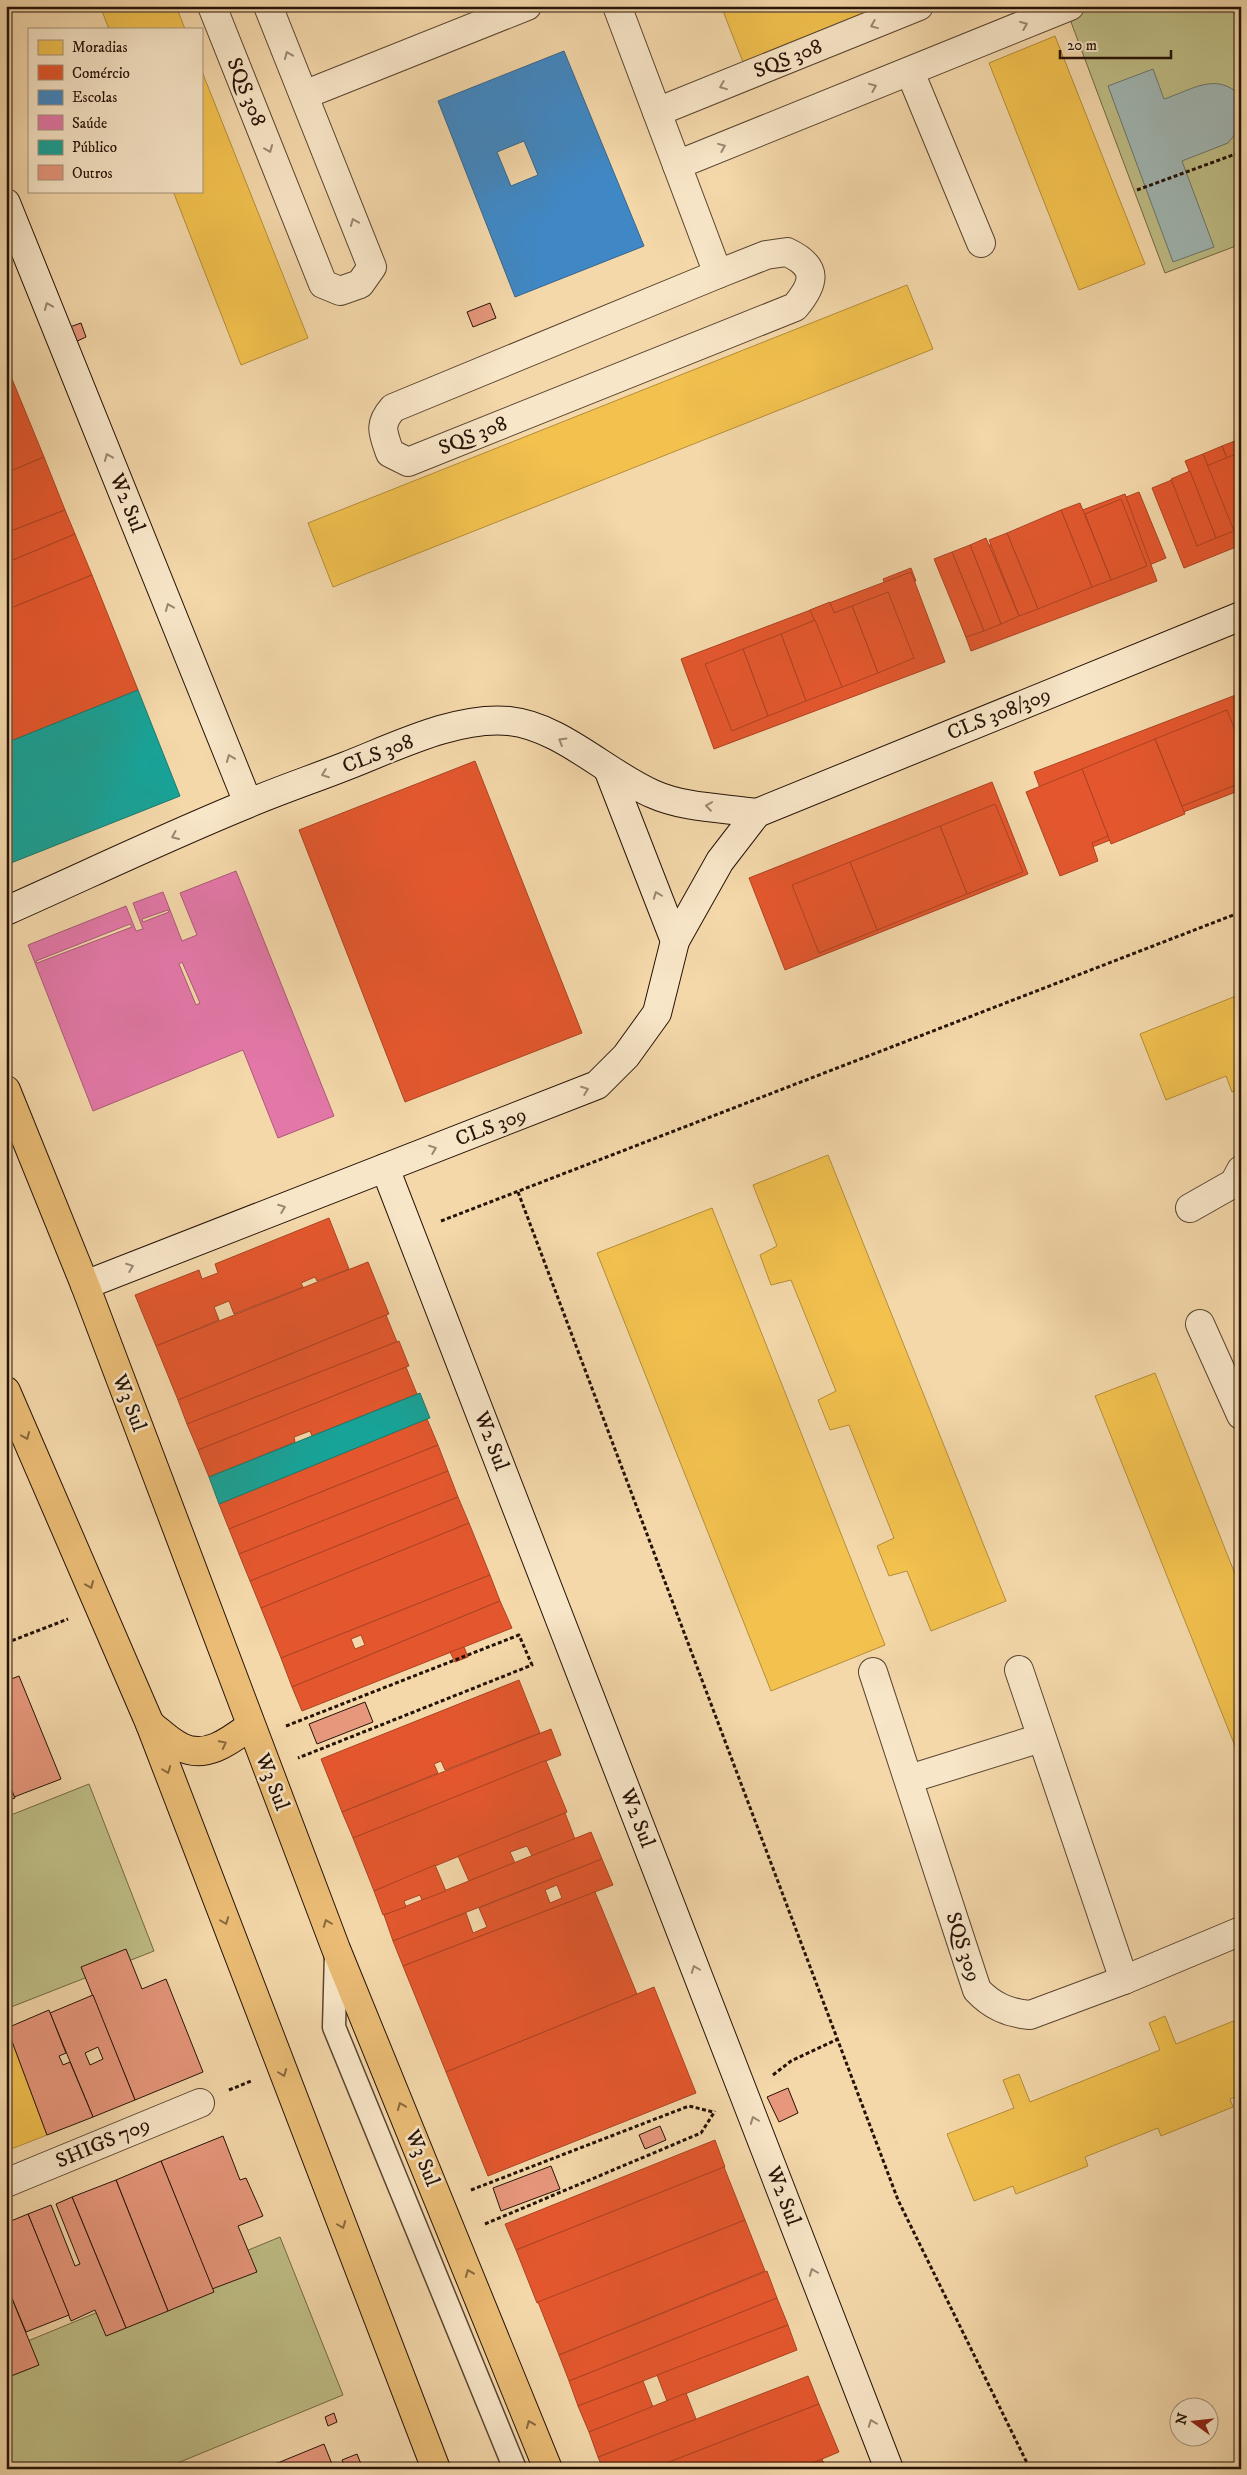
<svg xmlns="http://www.w3.org/2000/svg" width="1247" height="2475" font-family="'IM FELL DW Pica',serif">
<style>
.green{fill:#bfbe86;stroke:#726846}
.water{fill:#a0b7b4;stroke:#6f756f}
.homes{fill:#f2c14e;stroke:#b58d39}
.shops{fill:#e4572e;stroke:#ab4322;fill-rule:evenodd}
.schools{fill:#3f88c5;stroke:#38658c;fill-rule:evenodd}
.health{fill:#e377a8;stroke:#aa5978;fill-rule:evenodd}
.public{fill:#17a398;stroke:#1c786c}
.building{fill:#e7977c;stroke:#261307;fill-rule:evenodd}
.lines{fill:none;stroke-linecap:round;stroke-linejoin:round}
.lane-casing{stroke:#5a4430;stroke-width:25}
.street-casing{stroke:#5a4430;stroke-width:30}
.secondary-casing{stroke:#261307;stroke-width:30}
.primary-casing{stroke:#261307;stroke-width:30}
.path{stroke:#261307;stroke-width:3;stroke-dasharray:4 2.5;stroke-linecap:butt}
.lane{stroke:#f8e6c8;stroke-width:22}
.street{stroke:#f8e6c8;stroke-width:28}
.secondary{stroke:#f8e6c8;stroke-width:28}
.primary{stroke:#eabc75;stroke-width:28}
.oneway{stroke:#9a8771}
.oneway2{stroke:#88683e}
.labels{text-anchor:middle;dominant-baseline:central;stroke-width:5;stroke-linejoin:round;paint-order:stroke}
.street-label{font-size:21px;fill:#261307;stroke:#f8e6c8}
</style>
<rect width="100%" height="100%" fill="#f4d8aa"/>
<filter id="stains"><feTurbulence type="fractalNoise" baseFrequency=".004" numOctaves="4"/><feColorMatrix values="0 0 0 0 .2 0 0 0 0 .09 0 0 0 0 .02 0 0 0 .5 -.17"/></filter>
<radialGradient id="worn" r=".72"><stop offset=".6" stop-color="#630" stop-opacity="0"/><stop offset="1" stop-color="#630" stop-opacity=".3"/></radialGradient>
<g class="green">
<path d="M 1089,6 L 1241,6 L 1241,244 L 1165,273 L 1068,14 Z"/>
<path d="M 89,1784 L 154,1951 L 6,2009 L 6,1817 Z"/>
<path d="M 280,2237 L 343,2395 L 163,2469 L 6,2469 L 6,2350 Z"/>
</g>
<path class="water" d="M 1153,69 L 1164,99 C 1192,90 1216,71 1241,96 L 1241,127 L 1228,143 L 1182,161 L 1214,247 L 1173,262 L 1108,86 Z"/>
<g class="homes">
<path d="M 100,6 L 176,6 L 185,29 L 109,29 Z"/>
<path d="M 721,6 L 884,6 L 743,62 Z"/>
<path d="M 1055,36 L 1145,264 L 1079,290 L 989,63 Z"/>
<path d="M 201,69 L 308,338 L 241,365 L 173,191 L 201,191 Z"/>
<path d="M 907,285 L 933,349 L 333,587 L 308,523 Z"/>
<path d="M 1241,994 L 1241,1089 L 1232,1092 L 1226,1076 L 1166,1100 L 1140,1034 Z"/>
<path d="M 828,1155 L 1006,1601 L 931,1631 L 907,1571 L 889,1576 L 877,1546 L 894,1538 L 849,1425 L 830,1430 L 818,1400 L 836,1391 L 791,1280 L 771,1285 L 760,1255 L 777,1246 L 753,1185 Z"/>
<path d="M 712,1208 L 885,1645 L 771,1691 L 597,1253 Z"/>
<path d="M 1155,1373 L 1241,1589 L 1241,1761 L 1095,1396 Z"/>
<path d="M 1165,2016 L 1176,2044 L 1241,2018 L 1241,2095 L 1230,2099 L 1233,2107 L 1161,2136 L 1158,2128 L 1085,2157 L 1088,2166 L 1016,2194 L 1013,2186 L 974,2201 L 947,2134 L 1014,2108 L 1003,2080 L 1019,2074 L 1030,2102 L 1160,2050 L 1149,2023 Z"/>
<path d="M 6,2025 L 47,2135 L 6,2151 Z"/>
</g>
<g class="shops">
<path d="M 12,379 L 44,457 L 6,473 L 6,381 Z"/>
<path d="M 1240,439 L 1241,441 L 1241,494 L 1222,446 Z"/>
<path d="M 1222,446 L 1241,494 L 1241,528 L 1234,531 L 1203,454 Z"/>
<path d="M 1241,452 L 1241,545 L 1184,568 L 1152,488 Z"/>
<path d="M 1203,454 L 1234,531 L 1216,538 L 1185,461 Z"/>
<path d="M 44,457 L 65,510 L 6,533 L 6,473 Z"/>
<path d="M 1190,471 L 1216,538 L 1197,546 L 1171,479 Z"/>
<path d="M 1139,492 L 1166,558 L 1147,566 L 1121,499 Z"/>
<path d="M 1125,494 L 1157,581 L 971,651 L 939,564 Z"/>
<path d="M 1121,499 L 1147,566 L 1111,580 L 1085,514 Z"/>
<path d="M 1080,503 L 1111,580 L 1092,587 L 1061,510 Z"/>
<path d="M 65,510 L 75,534 L 6,563 L 6,533 Z"/>
<path d="M 1061,510 L 1092,587 L 1038,609 L 1007,533 Z"/>
<path d="M 1007,533 L 1038,609 L 1019,616 L 989,540 Z"/>
<path d="M 75,534 L 92,575 L 6,610 L 6,563 Z"/>
<path d="M 986,538 L 1019,616 L 1001,624 L 970,545 Z"/>
<path d="M 970,545 L 1001,624 L 984,631 L 952,552 Z"/>
<path d="M 952,552 L 984,631 L 966,637 L 934,559 Z"/>
<path d="M 911,568 L 916,581 L 907,584 L 934,650 L 914,658 L 883,579 Z"/>
<path d="M 911,572 L 945,662 L 714,749 L 681,659 Z"/>
<path d="M 92,575 L 138,690 L 6,743 L 6,610 Z"/>
<path d="M 888,592 L 914,658 L 878,673 L 852,606 Z"/>
<path d="M 830,602 L 834,613 L 852,606 L 878,673 L 842,687 L 810,610 Z"/>
<path d="M 815,620 L 842,687 L 806,701 L 781,634 Z"/>
<path d="M 781,634 L 806,701 L 768,716 L 743,649 Z"/>
<path d="M 743,649 L 768,716 L 732,731 L 705,664 Z"/>
<path d="M 1241,693 L 1241,790 L 1066,857 L 1034,772 Z"/>
<path d="M 1227,710 L 1241,745 L 1241,783 L 1182,806 L 1155,739 Z"/>
<path d="M 1155,739 L 1185,814 L 1111,844 L 1082,769 Z"/>
<path d="M 475,761 L 582,1033 L 405,1102 L 299,830 Z"/>
<path d="M 1082,769 L 1108,836 L 1092,843 L 1098,861 L 1060,876 L 1026,792 Z"/>
<path d="M 992,782 L 1028,874 L 785,970 L 749,878 Z"/>
<path d="M 995,804 L 1023,872 L 967,894 L 940,826 Z"/>
<path d="M 940,826 L 967,894 L 877,930 L 850,862 Z"/>
<path d="M 850,862 L 877,930 L 819,953 L 792,885 Z"/>
<path d="M 329,1218 L 349,1269 L 317,1281 L 315,1277 L 301,1283 L 303,1287 L 234,1314 L 229,1301 L 214,1307 L 219,1320 L 156,1346 L 135,1295 L 199,1270 L 202,1279 L 218,1273 L 215,1264 Z"/>
<path d="M 368,1262 L 389,1314 L 178,1400 L 156,1346 Z"/>
<path d="M 386,1315 L 397,1342 L 187,1424 L 178,1400 Z"/>
<path d="M 399,1341 L 409,1366 L 198,1450 L 187,1424 Z"/>
<path d="M 406,1367 L 417,1394 L 312,1436 L 310,1431 L 294,1437 L 295,1442 L 209,1477 L 198,1450 Z"/>
<path d="M 427,1419 L 438,1445 L 229,1529 L 219,1504 Z"/>
<path d="M 438,1445 L 448,1471 L 239,1554 L 229,1529 Z"/>
<path d="M 448,1471 L 458,1497 L 250,1581 L 239,1554 Z"/>
<path d="M 458,1497 L 469,1523 L 261,1608 L 250,1581 Z"/>
<path d="M 469,1523 L 490,1575 L 281,1658 L 261,1608 Z"/>
<path d="M 490,1575 L 500,1601 L 292,1687 L 281,1658 ZM 361,1635 L 365,1645 L 355,1649 L 351,1639 Z"/>
<path d="M 500,1601 L 512,1628 L 302,1711 L 292,1687 Z"/>
<path d="M 464,1647 L 468,1657 L 455,1662 L 450,1652 Z"/>
<path d="M 519,1680 L 540,1733 L 445,1770 L 441,1761 L 434,1764 L 438,1773 L 342,1812 L 321,1759 Z"/>
<path d="M 551,1729 L 561,1755 L 353,1838 L 342,1812 Z"/>
<path d="M 544,1761 L 546,1761 L 567,1812 L 374,1891 L 353,1838 Z"/>
<path d="M 565,1813 L 575,1839 L 532,1856 L 527,1846 L 510,1852 L 515,1863 L 469,1881 L 458,1856 Z"/>
<path d="M 591,1832 L 602,1859 L 393,1941 L 384,1915 Z"/>
<path d="M 602,1859 L 613,1885 L 403,1966 L 393,1941 L 466,1913 L 473,1933 L 487,1927 L 479,1908 ZM 557,1885 L 562,1898 L 550,1903 L 545,1890 Z"/>
<path d="M 435,1865 L 446,1891 L 422,1900 L 420,1895 L 404,1901 L 406,1907 L 383,1915 L 374,1891 Z"/>
<path d="M 595,1892 L 637,1994 L 446,2072 L 403,1966 Z"/>
<path d="M 654,1987 L 696,2093 L 488,2176 L 446,2072 Z"/>
<path d="M 715,2140 L 725,2167 L 516,2250 L 505,2224 L 508,2223 Z"/>
<path d="M 724,2167 L 745,2220 L 537,2303 L 516,2250 Z"/>
<path d="M 745,2220 L 765,2271 L 559,2355 L 538,2302 Z"/>
<path d="M 767,2271 L 777,2298 L 569,2381 L 559,2355 Z"/>
<path d="M 777,2298 L 788,2325 L 578,2406 L 569,2381 Z"/>
<path d="M 788,2325 L 797,2350 L 667,2401 L 657,2375 Z"/>
<path d="M 808,2376 L 819,2404 L 651,2469 L 603,2469 L 598,2457 Z"/>
<path d="M 643,2381 L 653,2407 L 589,2432 L 578,2406 Z"/>
<path d="M 686,2393 L 696,2419 L 598,2457 L 589,2432 Z"/>
<path d="M 819,2404 L 839,2452 L 798,2469 L 651,2469 Z"/>
<path d="M 822,2459 L 826,2469 L 798,2469 Z"/>
</g>
<path class="schools" d="M 564,51 L 644,246 L 515,297 L 438,101 ZM 524,141 L 538,175 L 511,186 L 497,152 Z"/>
<path class="health" d="M 236,871 L 334,1116 L 278,1138 L 243,1050 L 93,1111 L 28,945 L 126,906 L 136,931 L 143,929 L 133,903 L 163,892 L 182,941 L 197,935 L 180,893 ZM 168,910 L 169,912 L 143,922 L 142,919 ZM 130,924 L 132,927 L 37,963 L 36,961 ZM 182,962 L 200,1003 L 196,1005 L 179,964 Z"/>
<g class="public">
<path d="M 138,690 L 180,796 L 6,865 L 6,743 Z"/>
<path d="M 420,1393 L 430,1418 L 427,1419 L 219,1504 L 209,1477 Z"/>
</g>
<g class="building">
<path d="M 490,303 L 496,318 L 473,327 L 467,312 Z"/>
<path d="M 81,323 L 86,337 L 73,343 L 67,328 Z"/>
<path d="M 19,1676 L 61,1779 L 14,1797 L 6,1777 L 6,1681 Z"/>
<path d="M 365,1702 L 373,1722 L 317,1744 L 309,1724 Z"/>
<path d="M 6,1777 L 15,1798 L 6,1801 Z"/>
<path d="M 126,1949 L 142,1989 L 166,1979 L 203,2072 L 135,2100 L 81,1967 Z"/>
<path d="M 93,1995 L 135,2100 L 93,2117 L 50,2013 ZM 98,2047 L 103,2059 L 90,2065 L 85,2053 Z"/>
<path d="M 49,2010 L 66,2053 L 59,2056 L 63,2065 L 70,2062 L 93,2117 L 47,2135 L 7,2028 Z"/>
<path d="M 788,2088 L 798,2113 L 779,2122 L 767,2097 Z"/>
<path d="M 660,2126 L 666,2140 L 645,2149 L 639,2135 Z"/>
<path d="M 223,2136 L 240,2180 L 246,2178 L 263,2216 L 238,2226 L 257,2272 L 212,2289 L 161,2161 Z"/>
<path d="M 161,2161 L 214,2292 L 168,2311 L 116,2180 Z"/>
<path d="M 551,2166 L 560,2189 L 501,2211 L 493,2188 Z"/>
<path d="M 116,2180 L 168,2311 L 126,2328 L 72,2197 Z"/>
<path d="M 72,2197 L 126,2328 L 106,2336 L 95,2310 L 71,2321 L 28,2214 L 51,2205 L 75,2266 L 80,2264 L 56,2204 Z"/>
<path d="M 28,2214 L 69,2315 L 26,2332 L 6,2284 L 6,2223 Z"/>
<path d="M 6,2284 L 39,2365 L 6,2378 Z"/>
<path d="M 334,2413 L 337,2422 L 328,2426 L 325,2417 Z"/>
<path d="M 324,2444 L 334,2469 L 283,2469 L 280,2462 Z"/>
<path d="M 357,2454 L 363,2469 L 346,2469 L 342,2460 Z"/>
<path d="M 279,2462 L 283,2469 L 263,2469 Z"/>
</g>
<g class="lines">
<g class="lane-casing">
<path id="lane" d="M 336,1953 L 334,2027 L 515,2469"/>
</g>
<g class="street-casing">
<g id="street">
<path d="M 212,6 L 323,284 L 340,291 L 360,284 L 372,267 L 268,6"/>
<path d="M 617,6 L 718,274"/>
<path d="M 910,72 L 981,243"/>
<path d="M 304,95 L 527,6"/>
<path d="M 657,112 L 919,6"/>
<path d="M 677,165 L 1070,6"/>
<path d="M 787,252 C 819,267 815,283 795,307 L 408,462 L 390,453 C 383,433 378,425 393,408 L 718,274 L 766,255 Z"/>
<path d="M 1190,1208 L 1234,1183 L 1241,1170"/>
<path d="M 1200,1324 L 1241,1415"/>
<path d="M 1019,1670 L 1124,1980"/>
<path d="M 873,1672 L 977,1990 C 992,2006 1008,2013 1030,2015 L 1124,1980 L 1241,1931"/>
<path d="M 909,1779 L 1041,1738"/>
<path d="M 6,2183 L 200,2103"/>
</g>
</g>
<g class="secondary-casing">
<g id="secondary">
<path d="M 6,203 L 248,803"/>
<path d="M 608,769 L 675,941"/>
<path d="M 757,813 L 1241,616"/>
<path d="M 6,911 C 87,875 166,837 247,804 C 280,790 313,779 346,766 C 395,747 456,716 509,721 C 560,726 607,774 653,794 C 684,808 724,808 757,813"/>
<path d="M 385,1168 L 889,2469"/>
<path d="M 85,1285 L 597,1085 L 626,1056 L 657,1013 L 675,941 L 720,861 L 757,813"/>
</g>
</g>
<g class="primary-casing">
<g id="primary">
<path d="M 6,1090 L 85,1285 L 336,1949 L 548,2469"/>
<path d="M 6,1391 L 150,1724 L 436,2469"/>
<path d="M 150,1724 C 159,1731 170,1742 181,1747 C 206,1760 231,1740 250,1726"/>
</g>
</g>
<g class="path">
<path d="M 1233,6 L 1241,26"/>
<path d="M 1137,190 L 1241,152"/>
<path d="M 518,1192 L 898,2200 L 1030,2469"/>
<path d="M 441,1221 L 1241,912"/>
<path d="M 6,1643 L 68,1619"/>
<path d="M 286,1726 L 519,1635 L 532,1665 L 298,1758"/>
<path d="M 773,2075 L 791,2061 L 838,2039"/>
<path d="M 229,2090 L 251,2081"/>
<path d="M 471,2190 L 689,2106 L 713,2112"/>
<path d="M 485,2224 L 701,2133 L 715,2111"/>
</g>
<use href="#lane" class="lane"/>
<use href="#street" class="street"/>
<use href="#secondary" class="secondary"/>
<use href="#primary" class="primary"/>
</g>
<defs><path id="oneway-chevron" d="M-2-3.5L2.5 0L-2 3.5" fill="none" stroke-width="1.6" stroke-linecap="round" stroke-linejoin="round" transform="scale(1.25)"/></defs>
<g class="oneway">
<use href="#oneway-chevron" transform="translate(874 25) rotate(158)"/>
<use href="#oneway-chevron" transform="translate(1024 25) rotate(-22)"/>
<use href="#oneway-chevron" transform="translate(288 55) rotate(-112)"/>
<use href="#oneway-chevron" transform="translate(723 86) rotate(158)"/>
<use href="#oneway-chevron" transform="translate(873 87) rotate(-22)"/>
<use href="#oneway-chevron" transform="translate(722 147) rotate(-22)"/>
<use href="#oneway-chevron" transform="translate(269 149) rotate(68)"/>
<use href="#oneway-chevron" transform="translate(354 222) rotate(-112)"/>
<use href="#oneway-chevron" transform="translate(48 306) rotate(-112)"/>
<use href="#oneway-chevron" transform="translate(108 457) rotate(-112)"/>
<use href="#oneway-chevron" transform="translate(169 607) rotate(-112)"/>
<use href="#oneway-chevron" transform="translate(562 741) rotate(-149)"/>
<use href="#oneway-chevron" transform="translate(230 758) rotate(-112)"/>
<use href="#oneway-chevron" transform="translate(325 774) rotate(159)"/>
<use href="#oneway-chevron" transform="translate(709 806) rotate(-172)"/>
<use href="#oneway-chevron" transform="translate(175 836) rotate(156)"/>
<use href="#oneway-chevron" transform="translate(657 895) rotate(-111)"/>
<use href="#oneway-chevron" transform="translate(585 1090) rotate(-21)"/>
<use href="#oneway-chevron" transform="translate(433 1149) rotate(-21)"/>
<use href="#oneway-chevron" transform="translate(282 1208) rotate(-21)"/>
<use href="#oneway-chevron" transform="translate(130 1267) rotate(-21)"/>
<use href="#oneway-chevron" transform="translate(695 1969) rotate(-111)"/>
<use href="#oneway-chevron" transform="translate(754 2120) rotate(-111)"/>
<use href="#oneway-chevron" transform="translate(813 2272) rotate(-111)"/>
<use href="#oneway-chevron" transform="translate(872 2423) rotate(-111)"/>
</g>
<g class="oneway2">
<use href="#oneway-chevron" transform="translate(26 1436) rotate(67)"/>
<use href="#oneway-chevron" transform="translate(90 1585) rotate(67)"/>
<use href="#oneway-chevron" transform="translate(223 1744) rotate(-26)"/>
<use href="#oneway-chevron" transform="translate(167 1770) rotate(69)"/>
<use href="#oneway-chevron" transform="translate(225 1921) rotate(69)"/>
<use href="#oneway-chevron" transform="translate(327 1923) rotate(-111)"/>
<use href="#oneway-chevron" transform="translate(283 2073) rotate(69)"/>
<use href="#oneway-chevron" transform="translate(401 2106) rotate(-112)"/>
<use href="#oneway-chevron" transform="translate(342 2225) rotate(69)"/>
<use href="#oneway-chevron" transform="translate(469 2273) rotate(-112)"/>
<use href="#oneway-chevron" transform="translate(530 2424) rotate(-112)"/>
</g>
<g class="labels">
<g class="street-label">
<text transform="translate(788 59) rotate(-22)">SQS 308</text>
<text transform="translate(246 92) rotate(68)">SQS 308</text>
<text transform="translate(473 436) rotate(-22)">SQS 308</text>
<text transform="translate(127 503) rotate(68)">W2 Sul</text>
<text transform="translate(999 714) rotate(-22)">CLS 308/309</text>
<text transform="translate(378 754) rotate(-21)">CLS 308</text>
<text transform="translate(491 1127) rotate(-21)">CLS 309</text>
<text transform="translate(129 1403) rotate(69)">W3 Sul</text>
<text transform="translate(491 1441) rotate(69)">W2 Sul</text>
<text transform="translate(272 1782) rotate(69)">W3 Sul</text>
<text transform="translate(637 1818) rotate(69)">W2 Sul</text>
<text transform="translate(963 1947) rotate(72)">SQS 309</text>
<text transform="translate(103 2143) rotate(-23)">SHIGS 709</text>
<text transform="translate(422 2158) rotate(68)">W3 Sul</text>
<text transform="translate(783 2196) rotate(69)">W2 Sul</text>
</g>
</g>
<rect width="1247" height="2475" fill="none" stroke="#f4d8aa" stroke-width="25"/>
<rect x="8" y="8" width="1232" height="2460" fill="none" stroke="#261307" stroke-width="2.5"/>
<rect x="12" y="12" width="1222" height="2450" fill="none" stroke="#261307"/>
<rect x="28" y="28" width="175" height="165" fill="#f8e6c8" stroke="#a4927b"/>
<rect x="38" y="40" width="25" height="15" fill="#f2c14e" stroke="#a4927b"/>
<text x="72" y="52" font-size="15" fill="#261307">Moradias</text>
<rect x="38" y="65" width="25" height="15" fill="#e4572e" stroke="#a4927b"/>
<text x="72" y="78" font-size="15" fill="#261307">Comércio</text>
<rect x="38" y="90" width="25" height="15" fill="#3f88c5" stroke="#a4927b"/>
<text x="72" y="102" font-size="15" fill="#261307">Escolas</text>
<rect x="38" y="115" width="25" height="15" fill="#e377a8" stroke="#a4927b"/>
<text x="72" y="128" font-size="15" fill="#261307">Saúde</text>
<rect x="38" y="140" width="25" height="15" fill="#17a398" stroke="#a4927b"/>
<text x="72" y="152" font-size="15" fill="#261307">Público</text>
<rect x="38" y="165" width="25" height="15" fill="#e7977c" stroke="#a4927b"/>
<text x="72" y="178" font-size="15" fill="#261307">Outros</text>
<g transform="translate(1194 2422) rotate(285)"><circle r="24" fill="#f8e6c8" stroke="#a4927b"/>
<path d="M0-4L9 19L0 12L-9 19Z" fill="#8f2418"/>
<text y="-8" font-size="14" font-weight="bold" text-anchor="middle" fill="#261307">N</text>
</g>
<path d="M1060 50v8h111v-8" fill="none" stroke="#261307" stroke-width="2.5"/>
<text x="1067" y="50" font-size="15" fill="#261307" stroke="#f8e6c8" stroke-width="4" paint-order="stroke">20 m</text>
<rect width="100%" height="100%" filter="url(#stains)"/>
<rect width="100%" height="100%" fill="url(#worn)"/>
</svg>
